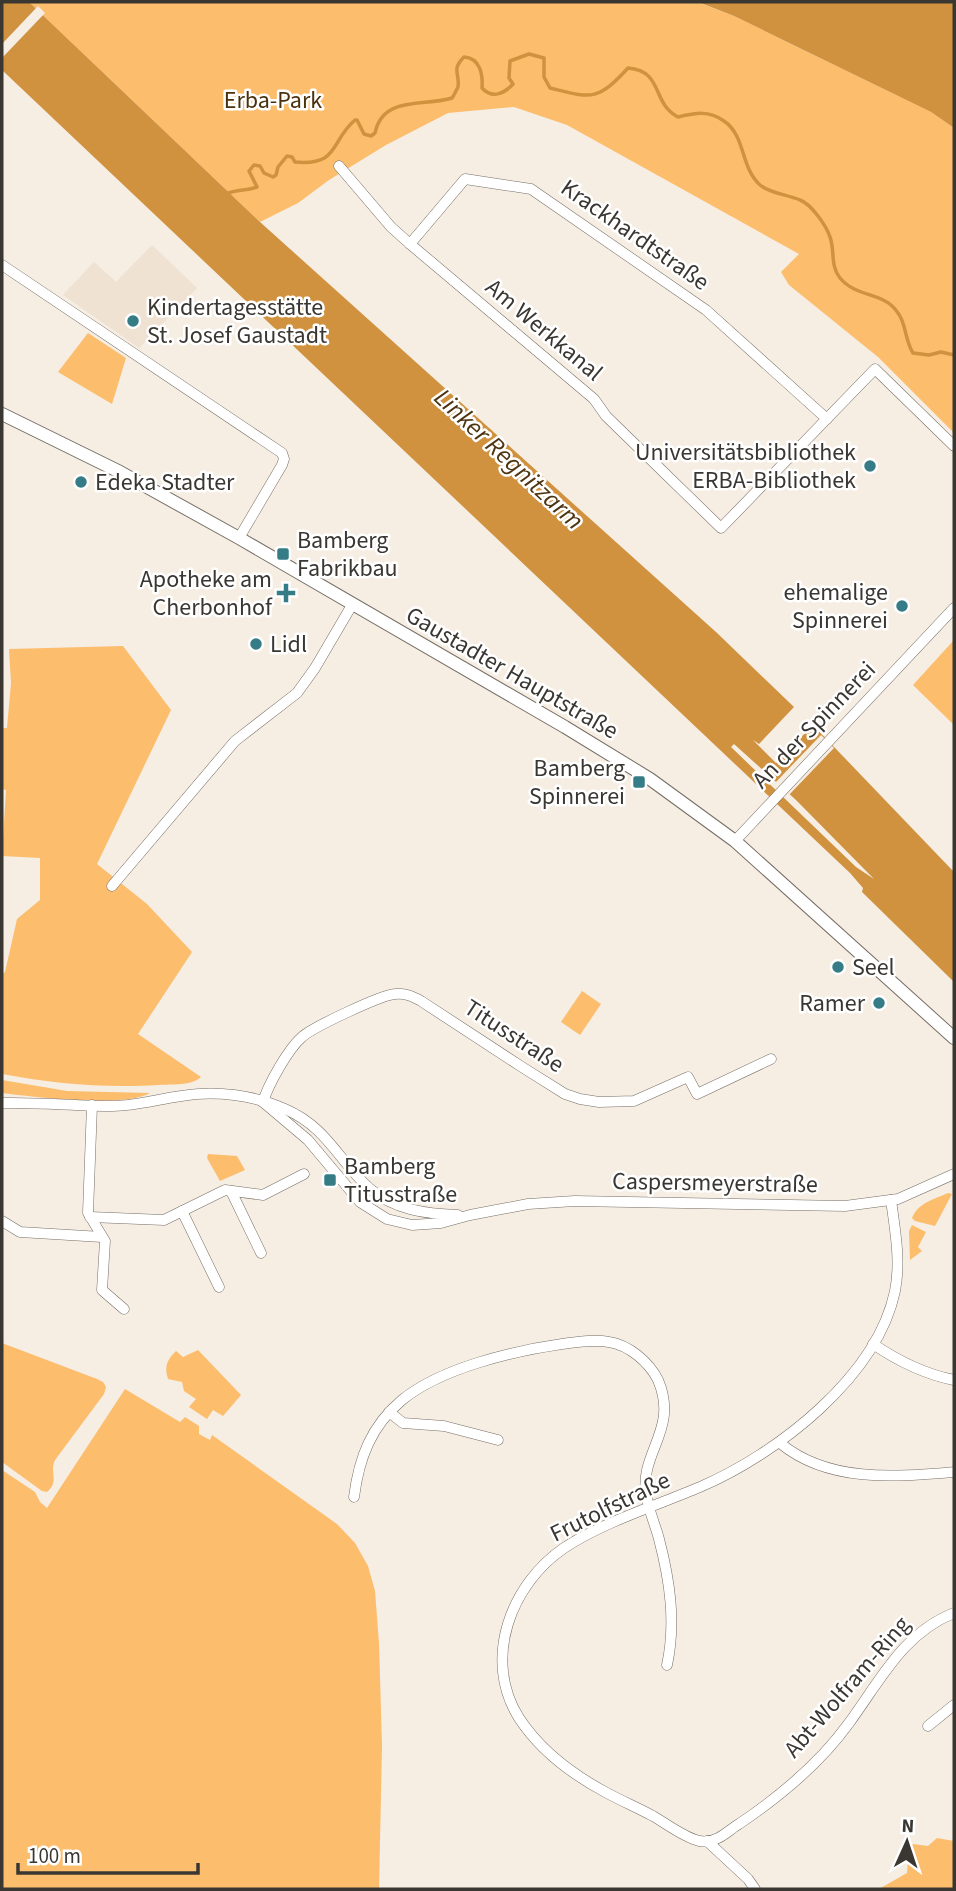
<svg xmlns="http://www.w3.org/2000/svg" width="956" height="1891" font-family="'Source Sans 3',sans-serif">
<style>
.built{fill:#f0e2d2}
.green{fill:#fcbd6d}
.water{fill:#d0923f;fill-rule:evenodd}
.pier{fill:#f6ede3}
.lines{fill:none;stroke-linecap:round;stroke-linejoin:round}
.stream{stroke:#d0923f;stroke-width:3.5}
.minor-casing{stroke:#766e65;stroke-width:11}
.tertiary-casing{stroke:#766e65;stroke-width:14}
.minor{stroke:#fff;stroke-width:10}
.tertiary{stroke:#fff;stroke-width:12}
.poi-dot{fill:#357c87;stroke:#fff;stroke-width:2.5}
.labels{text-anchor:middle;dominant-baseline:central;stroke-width:5;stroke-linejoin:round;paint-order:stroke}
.park-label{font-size:24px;fill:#4b310e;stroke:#fff}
.street-label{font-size:24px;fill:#3a3733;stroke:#fff}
.poi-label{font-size:24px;fill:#3a3733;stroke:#fff;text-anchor:start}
.water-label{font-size:26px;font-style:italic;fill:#4e3512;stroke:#fff}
</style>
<rect width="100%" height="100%" fill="#f6ede3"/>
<path class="built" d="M 152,245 L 197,288 L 139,348 L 63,295 L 94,262 L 116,282 Z"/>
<g class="green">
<path d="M 29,2 L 697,2 L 734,16 L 931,112 L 954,128 L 954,433 L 878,357 L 789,285 L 781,272 L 799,254 L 567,125 L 514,107 L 448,113 L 386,145 L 329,180 L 298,203 L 260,222 Z"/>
<path d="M 88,333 L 126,358 L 112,404 L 58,372 Z"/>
<path d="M 954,640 L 954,725 L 913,685 Z"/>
<path d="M 123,646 L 171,710 L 97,864 L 147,904 L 192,952 L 138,1034 L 201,1077 C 191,1086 172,1084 159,1085 C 102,1088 57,1084 2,1074 L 2,975 L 5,972 L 17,919 L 40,900 L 40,858 L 2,856 L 6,790 L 2,789 L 2,728 L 7,728 L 11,683 L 9,649 Z"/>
<path d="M 582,991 L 601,1004 L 580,1035 L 561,1022 Z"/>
<path d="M 2,1080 L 67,1091 L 150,1093 C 124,1108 34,1097 2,1093 Z"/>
<path d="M 208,1154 L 237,1156 L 245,1170 L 220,1181 L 207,1158 Z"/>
<path d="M 948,1193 L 952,1194 L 935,1226 L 915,1221 L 912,1218 C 919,1202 933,1200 948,1193 Z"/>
<path d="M 912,1225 L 926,1232 L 918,1247 L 922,1251 L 910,1260 L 909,1231 Z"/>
<path d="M 2,1343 L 97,1379 L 103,1382 L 106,1387 L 104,1394 L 55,1460 C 49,1472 60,1482 47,1492 L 42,1491 L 2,1462 Z"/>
<path d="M 198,1350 L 241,1395 L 223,1416 L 213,1410 L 207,1419 L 189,1407 L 196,1399 L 184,1391 L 182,1382 L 168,1379 C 164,1366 167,1360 176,1351 L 183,1357 Z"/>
<path d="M 125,1389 L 180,1422 L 185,1417 L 199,1426 L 199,1434 L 210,1440 L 212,1435 L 337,1524 L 355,1543 L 368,1566 L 375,1591 L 379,1643 L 382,1746 L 379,1889 L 2,1889 L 2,1470 L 35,1492 L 40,1502 L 47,1508 Z"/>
<path d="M 937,1838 L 954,1841 L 954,1889 L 879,1889 L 907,1873 L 909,1847 L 913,1844 L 928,1846 Z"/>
</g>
<g class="water">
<path d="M 2,2 L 29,2 L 260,222 L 716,632 L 794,707 L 759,744 L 753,740 L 776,763 L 813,725 L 954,872 L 954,982 L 862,892 L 863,888 L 850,873 L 2,70 ZM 734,744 L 796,800 L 874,879 L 856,867 L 731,747 Z"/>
<path d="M 698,2 L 954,2 L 954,128 L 931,112 L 734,16 Z"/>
</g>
<g class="pier">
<path d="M 38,6 L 45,13 L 2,58 L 2,44 Z"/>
<path d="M 821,735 L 834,748 L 787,797 L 774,784 Z"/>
</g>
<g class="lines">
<path class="stream" d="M 226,194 C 237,189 246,191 257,187 L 249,171 L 254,165 L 260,166 L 264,173 L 273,177 L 276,175 L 278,167 L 287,156 L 292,157 L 295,162 C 340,166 330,141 355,120 L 357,120 L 364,134 L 371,136 L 375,133 C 383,95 424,107 452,98 C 453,97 457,89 458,87 C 460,73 451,70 464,57 C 480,58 483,74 482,88 C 492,99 504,94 513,84 L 509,78 L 510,61 L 529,54 L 544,58 L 544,77 L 550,88 C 591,98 597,102 628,68 C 664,71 651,103 678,117 C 695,113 709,110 724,121 C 746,136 740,167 760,185 C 771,194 786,194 800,200 C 811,204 826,225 830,237 C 835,250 830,266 840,278 C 855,296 878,293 891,305 C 908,320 903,337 913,353 L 929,355 L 941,352 L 954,355"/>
<g class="minor-casing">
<g id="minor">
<path d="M 339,166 L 391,227 L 410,244 L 594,399 L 606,416 L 721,528 L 875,369 L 954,446"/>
<path d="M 410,244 L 465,179 L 531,189 L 706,310 L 827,419"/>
<path d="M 2,265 L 282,453 L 284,459 L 282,465 L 239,538"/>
<path d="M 735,841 L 954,608"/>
<path d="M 112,886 L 235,741 L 297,693 L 315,668 L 352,605"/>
<path d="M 263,1102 L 308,1140 L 360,1202 L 387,1219 L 412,1225 L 441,1223 L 470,1215 L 528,1204 L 575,1201 L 845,1206 L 898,1199 L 954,1174"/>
<path d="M 263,1102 C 268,1085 288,1049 302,1037 C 313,1027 381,995 395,994 C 405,993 412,996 421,1001 L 522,1067 L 565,1094 L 580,1099 L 599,1102 L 634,1101 L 688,1077 L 697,1094 L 771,1059"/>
<path d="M 2,1103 C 39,1102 76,1106 113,1106 C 136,1106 159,1099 181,1096 C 215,1090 254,1095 285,1109 C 327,1127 338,1160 369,1188 C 394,1210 427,1214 458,1215"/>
<path d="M 92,1105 L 88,1213 L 105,1241 L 102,1290 L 124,1309"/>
<path d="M 231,1191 L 261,1253"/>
<path d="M 891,1200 C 895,1230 901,1261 895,1291 C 877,1377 777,1454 700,1487 C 658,1505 603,1522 564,1548 C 511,1584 482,1659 519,1718 C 540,1750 573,1775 607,1793 C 622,1801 638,1808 653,1816 C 667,1824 683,1837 699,1841 C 705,1842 713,1841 718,1838 C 725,1835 732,1828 739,1824 C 779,1797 821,1762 849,1723 C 880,1681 903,1633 954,1613"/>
<path d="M 182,1211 L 219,1287"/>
<path d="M 90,1217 L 164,1220 L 225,1190 L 263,1195 L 304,1174"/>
<path d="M 2,1221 L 20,1232 L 102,1237"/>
<path d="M 873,1344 C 898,1361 924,1374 954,1380"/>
<path d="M 389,1412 L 403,1423 L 444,1426 L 498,1440"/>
<path d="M 780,1443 C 828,1483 895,1477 954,1472"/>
<path d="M 354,1497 C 359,1458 371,1426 402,1400 C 441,1368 513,1351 562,1344 C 577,1342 594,1339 609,1342 C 629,1345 649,1362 658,1380 C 679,1429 640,1452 646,1493 C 648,1509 655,1524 659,1539 C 670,1581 676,1623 667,1665"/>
<path d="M 928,1726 L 954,1705"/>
<path d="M 707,1841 L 748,1879 L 755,1889"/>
</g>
</g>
<g class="tertiary-casing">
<path id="tertiary" d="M 2,414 L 120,472 L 239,538 L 565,727 L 650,779 L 735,841 L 954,1038"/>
</g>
<use href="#minor" class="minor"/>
<use href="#tertiary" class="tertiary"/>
</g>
<g class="poi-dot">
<circle cx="133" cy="321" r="7"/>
<circle cx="870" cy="466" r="7"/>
<circle cx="81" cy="482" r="7"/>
<rect x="276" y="547" width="14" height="14" rx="3.5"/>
<path d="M282.5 582.5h7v7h7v7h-7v7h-7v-7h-7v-7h7z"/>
<circle cx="902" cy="606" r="7"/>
<circle cx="256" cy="644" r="7"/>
<rect x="632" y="775" width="14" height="14" rx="3.5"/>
<circle cx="838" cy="967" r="7"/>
<circle cx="879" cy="1003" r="7"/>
<rect x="323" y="1173" width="14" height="14" rx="3.5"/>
</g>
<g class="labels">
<g class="park-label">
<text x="273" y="100">Erba-Park</text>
</g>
<g class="street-label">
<text transform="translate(635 235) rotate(35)">Krackhardtstraße</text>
<text transform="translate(544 330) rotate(40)">Am Werkkanal</text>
<text transform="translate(512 673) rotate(30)">Gaustadter Hauptstraße</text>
<text transform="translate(814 725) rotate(-46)">An der Spinnerei</text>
<text transform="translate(514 1036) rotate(33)">Titusstraße</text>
<text transform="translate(715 1183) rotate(1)">Caspersmeyerstraße</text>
<text transform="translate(610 1507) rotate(-26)">Frutolfstraße</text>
<text transform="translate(847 1687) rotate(-49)">Abt-Wolfram-Ring</text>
</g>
<g class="poi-label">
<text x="147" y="307">Kindertagesstätte<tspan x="147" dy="28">St. Josef Gaustadt</tspan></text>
<text x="856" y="452" text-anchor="end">Universitätsbibliothek<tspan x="856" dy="28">ERBA-Bibliothek</tspan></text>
<text x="95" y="482">Edeka Stadter</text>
<text x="297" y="540">Bamberg<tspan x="297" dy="28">Fabrikbau</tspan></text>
<text x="272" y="579" text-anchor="end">Apotheke am<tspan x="272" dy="28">Cherbonhof</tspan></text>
<text x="888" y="592" text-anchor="end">ehemalige<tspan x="888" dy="28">Spinnerei</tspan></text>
<text x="270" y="644">Lidl</text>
<text x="625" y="768" text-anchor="end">Bamberg<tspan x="625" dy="28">Spinnerei</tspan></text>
<text x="852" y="967">Seel</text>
<text x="865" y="1003" text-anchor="end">Ramer</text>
<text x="344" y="1166">Bamberg<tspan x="344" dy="28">Titusstraße</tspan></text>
</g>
<g class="water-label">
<text transform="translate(509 459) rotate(43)">Linker Regnitzarm</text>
</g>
</g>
<rect width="956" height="1891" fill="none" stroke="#3a3733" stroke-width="7"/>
<g transform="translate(907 1842) rotate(3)" stroke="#ffffff" stroke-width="5" paint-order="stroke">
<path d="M0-5L12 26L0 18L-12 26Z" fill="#3a3733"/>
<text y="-10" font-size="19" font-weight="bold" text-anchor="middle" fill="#3a3733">N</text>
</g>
<path d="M18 1863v10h180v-10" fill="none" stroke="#3a3733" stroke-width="3.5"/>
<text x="28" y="1863" font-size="21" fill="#3a3733" stroke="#ffffff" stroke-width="5" paint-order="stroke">100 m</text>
</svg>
